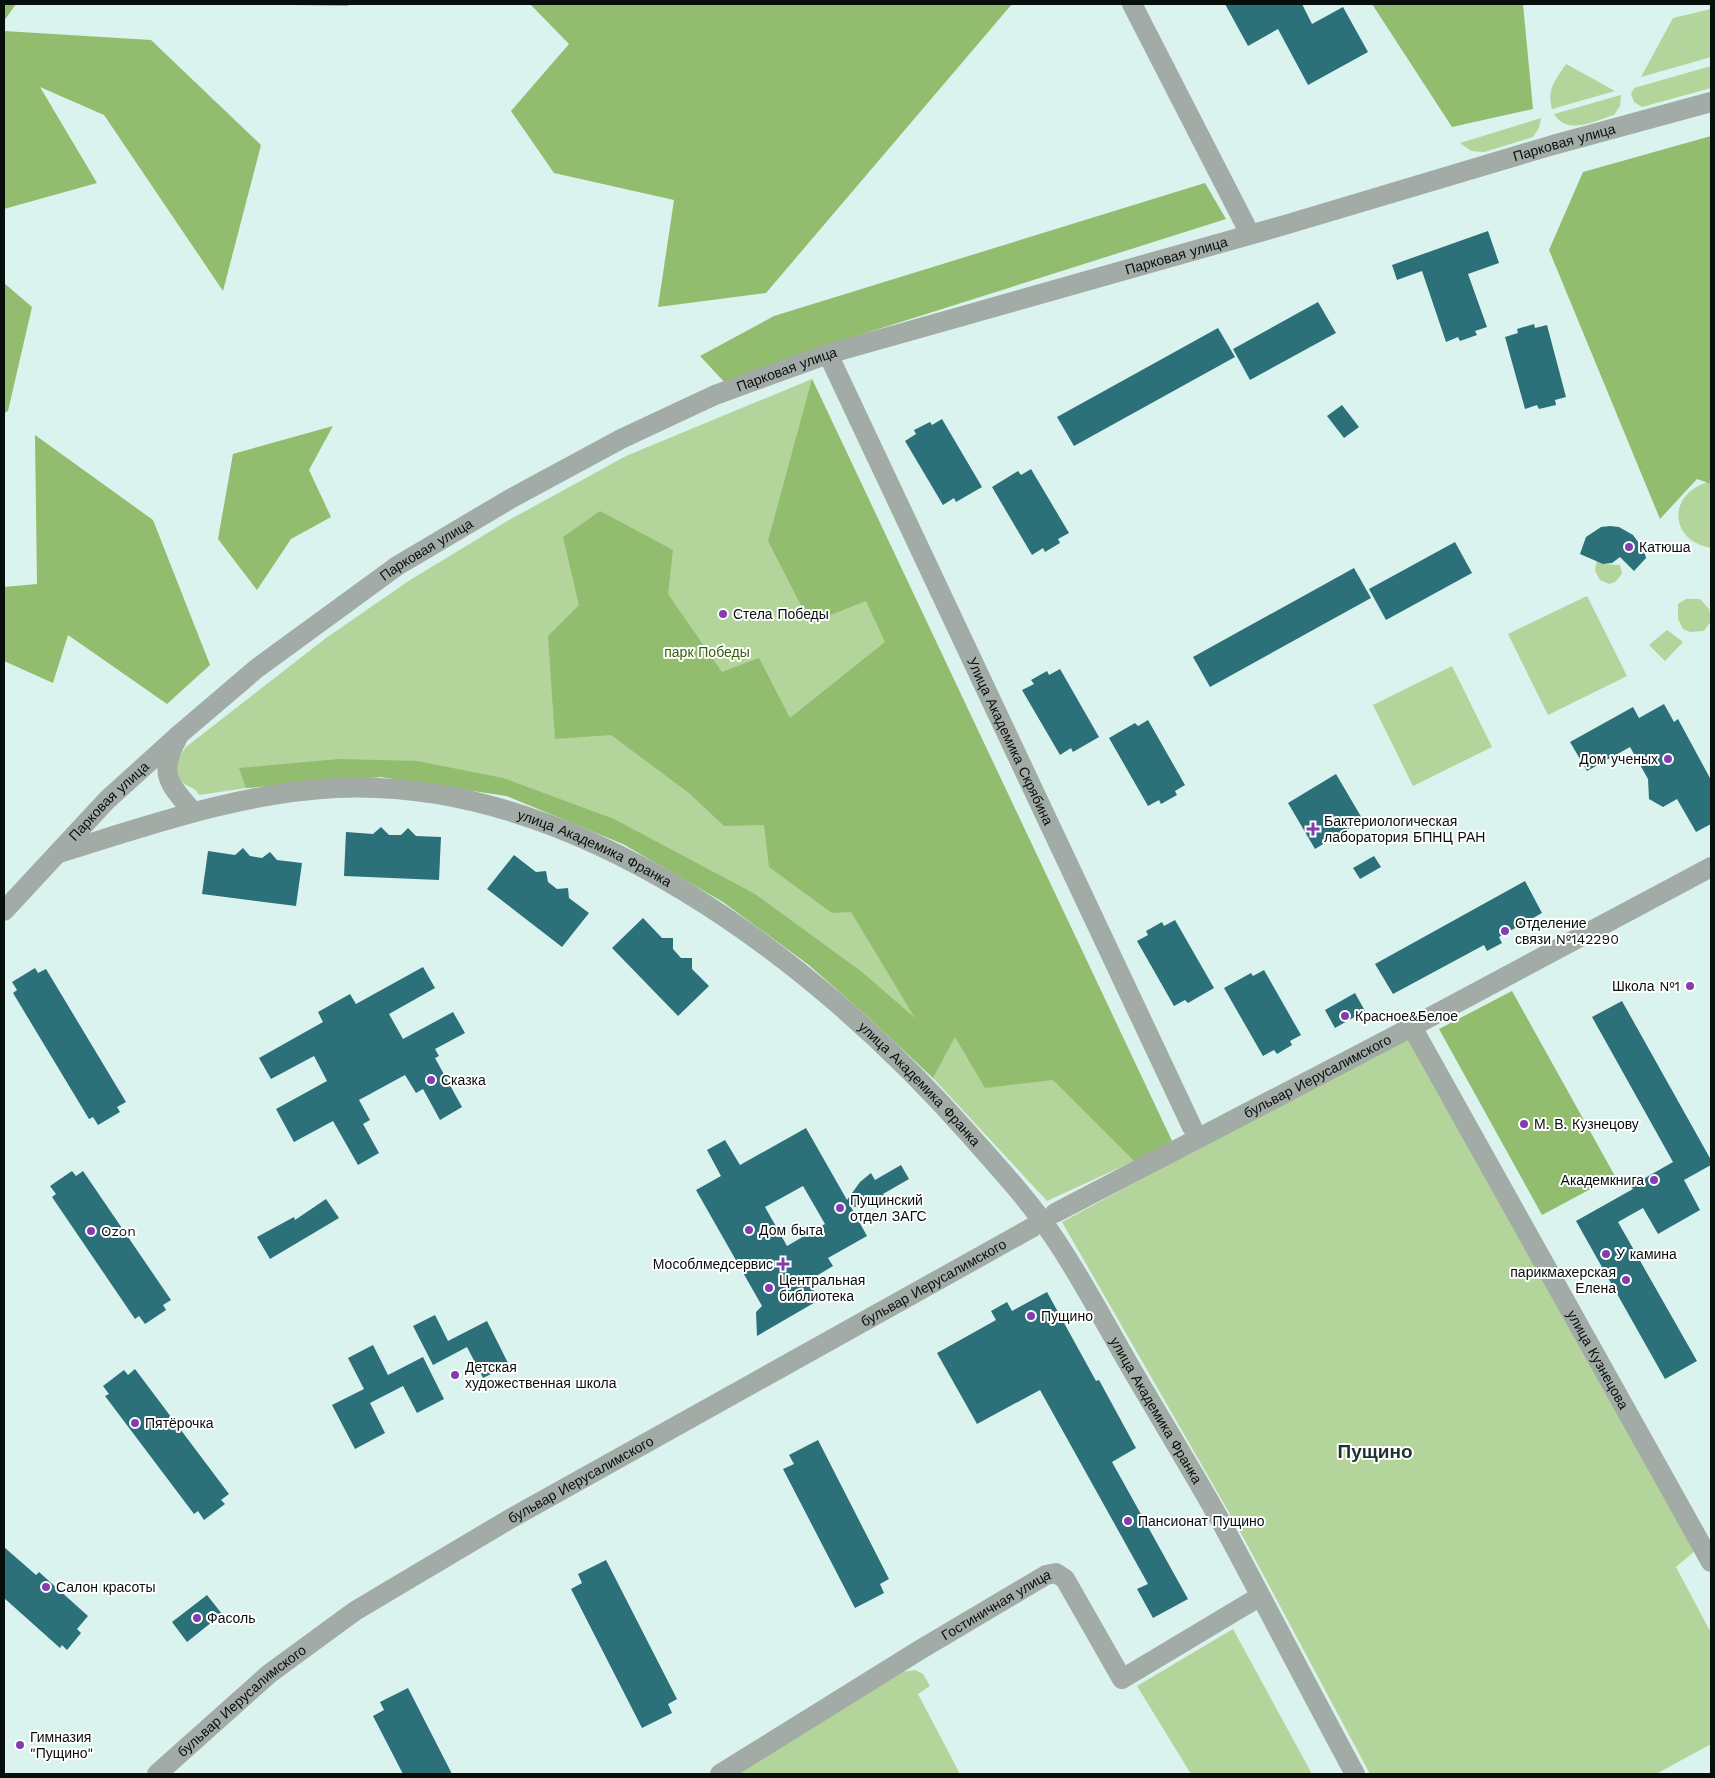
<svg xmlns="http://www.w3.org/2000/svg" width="1715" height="1778" font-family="'Work Sans',sans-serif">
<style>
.green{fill:#b3d49a}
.forest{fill:#92bd6e}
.building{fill:#2c717a;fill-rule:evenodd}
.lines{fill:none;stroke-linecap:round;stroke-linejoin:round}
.street{stroke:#a3aba6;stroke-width:20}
.poi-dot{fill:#843cae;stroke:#fff;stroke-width:2}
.labels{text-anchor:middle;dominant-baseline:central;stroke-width:4;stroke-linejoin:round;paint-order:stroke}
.street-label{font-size:14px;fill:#070f0d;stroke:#fff}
.poi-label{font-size:14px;fill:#070f0d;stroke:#fff;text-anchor:start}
.park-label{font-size:14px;fill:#3b600b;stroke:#fff}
.district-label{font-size:19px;font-weight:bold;fill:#1e312e;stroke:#fff}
</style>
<rect width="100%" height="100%" fill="#dbf3ee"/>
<g class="green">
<path d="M 1711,9 L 1711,57 L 1641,77 L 1673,18 Z"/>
<path d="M 1566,64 L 1615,91 L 1552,109 C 1547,88 1555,81 1566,64 Z"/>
<path d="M 1711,66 L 1711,88 L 1642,107 L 1634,102 L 1631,94 L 1634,88 Z"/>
<path d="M 1621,95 L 1620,106 L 1614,115 C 1593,121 1568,136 1554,114 Z"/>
<path d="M 1541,118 L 1539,128 L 1533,137 L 1484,152 L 1471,151 L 1460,143 Z"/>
<path d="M 812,379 L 1172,1141 L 1134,1161 L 1047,1201 L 933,1078 L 868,1017 L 809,965 L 723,902 L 623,844 L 507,796 L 381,777 L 246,788 L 199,795 C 196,789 192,788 186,785 C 170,774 176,760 186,747 L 326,638 L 410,580 L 509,520 L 626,456 Z"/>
<path d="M 1708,482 L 1711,483 L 1711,548 C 1669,541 1667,494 1708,482 Z"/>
<path d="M 1597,560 L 1603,564 L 1620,565 L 1622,574 L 1615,582 L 1609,584 L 1600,580 L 1595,571 Z"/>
<path d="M 1587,596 L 1627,676 L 1548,715 L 1508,634 Z"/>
<path d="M 1686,599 L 1700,599 L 1709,609 L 1711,621 L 1704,631 L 1690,632 L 1683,629 L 1678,619 L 1678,604 Z"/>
<path d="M 1667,630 L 1683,642 L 1665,661 L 1649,645 Z"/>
<path d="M 1452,666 L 1492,747 L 1413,786 L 1373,705 Z"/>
<path d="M 1406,1030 L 1697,1549 L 1676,1567 L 1711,1633 L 1711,1744 L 1656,1774 L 1370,1774 L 1242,1535 L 1062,1222 L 1388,1046 Z"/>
<path d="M 1233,1629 L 1312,1774 L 1191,1774 L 1137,1686 Z"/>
<path d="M 915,1670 L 923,1674 L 930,1686 L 918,1694 L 960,1774 L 737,1774 L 902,1672 Z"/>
</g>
<g class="forest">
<path d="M 4,4 L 16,4 L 4,21 Z"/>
<path d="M 246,4 L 351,4 L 347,6 Z"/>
<path d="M 530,4 L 1012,4 L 766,293 L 658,307 L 674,200 L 554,173 L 511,111 L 569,44 Z"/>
<path d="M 1372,4 L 1523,4 L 1533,109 L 1452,127 Z"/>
<path d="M 4,31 L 151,40 L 261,145 L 223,291 L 104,115 L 40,87 L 97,183 L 4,209 Z"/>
<path d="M 1711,136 L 1711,484 L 1697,479 L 1660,519 L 1549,250 L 1583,172 Z"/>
<path d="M 1205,183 L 1226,219 L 803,353 L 728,386 L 700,356 L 774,316 Z"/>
<path d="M 4,283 L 32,307 L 8,411 L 4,413 Z"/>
<path d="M 812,379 L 1172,1141 L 1134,1161 L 1053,1080 L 985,1088 L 955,1037 L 933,1078 L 868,1017 L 809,965 L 723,902 L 623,844 L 507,796 L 381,777 L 246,788 L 239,768 L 339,759 L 417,761 L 503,778 L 614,819 L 755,894 L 862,972 L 915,1018 L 851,912 L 832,913 L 769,867 L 764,825 L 724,826 L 689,793 L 611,735 L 555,739 L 548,636 L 579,605 L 563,537 L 600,511 L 673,550 L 668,594 L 722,672 L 759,658 L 790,718 L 885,642 L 866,601 L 810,623 L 768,541 Z"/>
<path d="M 333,426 L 309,470 L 331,517 L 291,539 L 257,590 L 218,539 L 233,454 Z"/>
<path d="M 35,435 L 153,520 L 210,665 L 167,704 L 68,635 L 53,683 L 4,661 L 4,587 L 37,584 Z"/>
<path d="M 1512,991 L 1615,1176 L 1542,1215 L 1439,1029 Z"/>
</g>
<g class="building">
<path d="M 1225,4 L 1302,4 L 1312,24 L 1343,7 L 1368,52 L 1308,85 L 1278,29 L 1248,46 Z"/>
<path d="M 1488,231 L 1499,263 L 1468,274 L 1487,327 L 1475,331 L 1477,335 L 1460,341 L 1458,337 L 1446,342 L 1422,271 L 1397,280 L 1392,265 Z"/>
<path d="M 1318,302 L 1336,333 L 1250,380 L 1233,349 Z"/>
<path d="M 1534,324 L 1535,328 L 1547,325 L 1566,397 L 1555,400 L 1556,405 L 1539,409 L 1537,405 L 1525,409 L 1505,337 L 1518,333 L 1517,329 Z"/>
<path d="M 1218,328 L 1235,357 L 1074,446 L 1057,417 Z"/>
<path d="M 1342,405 L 1359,427 L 1344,438 L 1327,416 Z"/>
<path d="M 942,419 L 982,487 L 956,502 L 954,498 L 943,505 L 905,441 L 916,434 L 914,430 L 930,422 L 932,425 Z"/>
<path d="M 1031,469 L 1069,533 L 1058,539 L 1060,543 L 1045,552 L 1043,548 L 1032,555 L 992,487 L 1018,471 L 1021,475 Z"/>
<path d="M 1610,526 L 1619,527 L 1633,535 L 1644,550 L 1646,558 L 1634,571 L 1620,557 L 1612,563 L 1603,564 L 1580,554 L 1586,537 L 1601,527 Z"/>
<path d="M 1455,542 L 1472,573 L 1386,620 L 1369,589 Z"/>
<path d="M 1354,568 L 1371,598 L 1210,687 L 1193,657 Z"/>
<path d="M 1060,669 L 1099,737 L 1073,752 L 1071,748 L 1060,755 L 1022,690 L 1034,684 L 1031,680 L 1047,671 L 1049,675 Z"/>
<path d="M 1664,704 L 1674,722 L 1678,719 L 1711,780 L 1711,824 L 1696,832 L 1677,799 L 1663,807 L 1649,799 L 1648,779 L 1630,747 L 1587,771 L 1570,742 L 1633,707 L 1639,718 Z"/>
<path d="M 1148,720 L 1185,785 L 1175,791 L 1177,795 L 1161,804 L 1159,800 L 1148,806 L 1109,738 L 1135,723 L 1138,726 Z"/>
<path d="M 1336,774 L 1363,820 L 1315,849 L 1288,803 Z"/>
<path d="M 381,827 L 389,835 L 401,835 L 408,828 L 416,836 L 441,837 L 439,880 L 344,876 L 346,832 L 373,834 Z"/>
<path d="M 243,848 L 250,856 L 262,858 L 270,852 L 277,860 L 302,863 L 296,906 L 202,894 L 208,851 L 235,855 Z"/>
<path d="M 514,855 L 536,872 L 546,871 L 548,882 L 557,889 L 568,888 L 569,898 L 589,913 L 562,947 L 487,889 Z"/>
<path d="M 1374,856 L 1381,867 L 1360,879 L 1353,868 Z"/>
<path d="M 1525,881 L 1542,913 L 1499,937 L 1502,943 L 1487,951 L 1484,945 L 1393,994 L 1375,964 Z"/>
<path d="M 643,918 L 662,938 L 673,938 L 673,949 L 681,958 L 692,958 L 692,969 L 709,986 L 678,1016 L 612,948 Z"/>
<path d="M 1175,920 L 1214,988 L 1188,1003 L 1185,1000 L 1174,1006 L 1137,941 L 1148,935 L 1146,931 L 1162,922 L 1164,926 Z"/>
<path d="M 423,967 L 435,988 L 389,1014 L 403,1039 L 453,1012 L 465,1033 L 435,1049 L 439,1056 L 435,1058 L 462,1107 L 440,1120 L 423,1089 L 416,1093 L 405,1075 L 359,1100 L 370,1120 L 363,1124 L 379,1153 L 358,1165 L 333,1121 L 294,1142 L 276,1109 L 327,1081 L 314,1056 L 271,1079 L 259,1058 L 323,1022 L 318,1012 L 350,994 L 356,1004 Z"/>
<path d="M 35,968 L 38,973 L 46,969 L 126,1102 L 117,1107 L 120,1112 L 98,1125 L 93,1117 L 89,1119 L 13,993 L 17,990 L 12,982 Z"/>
<path d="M 1264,970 L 1301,1035 L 1290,1041 L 1292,1045 L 1277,1054 L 1274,1050 L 1263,1056 L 1224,988 L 1251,973 L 1253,976 Z"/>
<path d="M 1355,993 L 1365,1011 L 1335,1028 L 1325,1010 Z"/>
<path d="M 1622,1001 L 1711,1160 L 1711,1165 L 1684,1180 L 1700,1210 L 1658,1234 L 1643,1208 L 1618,1222 L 1697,1361 L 1665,1379 L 1576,1221 L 1633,1189 L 1631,1186 L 1673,1162 L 1592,1017 Z"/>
<path d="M 806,1128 L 847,1200 L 860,1182 L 871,1173 L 875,1180 L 901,1165 L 909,1179 L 883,1194 L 887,1200 L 874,1206 L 851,1207 L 867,1236 L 828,1258 L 833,1266 L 808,1281 L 819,1300 L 757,1336 L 756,1312 L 762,1306 L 696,1190 L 721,1176 L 707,1150 L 725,1140 L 740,1165 ZM 803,1186 L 825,1224 L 787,1246 L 765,1207 Z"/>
<path d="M 72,1171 L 76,1176 L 83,1171 L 171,1300 L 163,1305 L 166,1310 L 145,1324 L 139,1316 L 135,1319 L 52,1197 L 56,1194 L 50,1186 Z"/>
<path d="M 326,1199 L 339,1218 L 270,1259 L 257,1237 L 294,1217 L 295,1220 Z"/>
<path d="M 1047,1292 L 1096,1381 L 1099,1380 L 1136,1448 L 1112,1462 L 1188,1599 L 1153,1618 L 1137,1589 L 1148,1584 L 1040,1390 L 977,1424 L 937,1353 L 996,1320 L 991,1311 L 1007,1302 L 1012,1311 Z"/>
<path d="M 435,1315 L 448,1341 L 487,1321 L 509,1365 L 483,1378 L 467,1347 L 433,1365 L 413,1326 Z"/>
<path d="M 373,1345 L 388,1375 L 423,1357 L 444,1399 L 417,1413 L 403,1386 L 370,1403 L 385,1433 L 355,1449 L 332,1405 L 364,1389 L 348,1358 Z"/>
<path d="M 135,1369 L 229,1494 L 221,1500 L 225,1504 L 204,1520 L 198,1511 L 194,1514 L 105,1396 L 109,1394 L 103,1386 L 124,1370 L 128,1375 Z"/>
<path d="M 818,1440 L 889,1579 L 880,1584 L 884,1593 L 855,1608 L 783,1469 L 794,1464 L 789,1455 Z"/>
<path d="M 4,1547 L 36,1575 L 39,1572 L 88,1616 L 77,1629 L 81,1633 L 67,1650 L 62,1645 L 60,1648 L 4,1598 Z"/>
<path d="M 606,1560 L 677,1699 L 668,1704 L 672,1713 L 642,1728 L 571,1589 L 582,1583 L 578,1574 Z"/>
<path d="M 207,1595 L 222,1614 L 187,1642 L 172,1622 Z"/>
<path d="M 408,1688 L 452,1774 L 403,1774 L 373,1716 L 384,1710 L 380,1702 Z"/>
</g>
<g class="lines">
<g class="street">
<path d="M 1132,4 L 1250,234"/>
<path id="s1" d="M 828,354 L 1192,1127"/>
<path d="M 177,739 C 158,774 169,783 192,811"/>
<path id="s2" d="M 59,853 C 150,825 240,793 336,788 C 577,777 816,961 968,1133 C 997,1166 1028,1199 1053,1236 C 1083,1280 1108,1329 1135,1375 C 1165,1426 1196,1477 1225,1529 C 1269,1611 1311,1693 1355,1774"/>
<path id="s3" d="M 4,911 L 107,800 L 181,733 L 256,669 L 397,566 L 510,499 L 621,439 L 715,395 L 828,354 L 1288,224 L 1553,145 L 1711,102"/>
<path id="s4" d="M 1412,1027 L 1711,1562"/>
<path id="s5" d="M 1055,1213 L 1406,1030 L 1711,867"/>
<path id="s6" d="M 157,1774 L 269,1674 L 355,1611 L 508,1520 L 1033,1227"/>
<path id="s7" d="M 720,1774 L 918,1651 L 1046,1575 L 1056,1573 L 1065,1579 L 1122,1679 L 1259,1597"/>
</g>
</g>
<g class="poi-dot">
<circle cx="1629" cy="547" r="5"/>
<circle cx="723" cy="614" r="5"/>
<circle cx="1668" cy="759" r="5"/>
<path d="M1310.5 821.5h5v5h5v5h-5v5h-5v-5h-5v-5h5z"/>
<circle cx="1505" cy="931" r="5"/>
<circle cx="1690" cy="986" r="5"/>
<circle cx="1345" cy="1016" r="5"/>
<circle cx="431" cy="1080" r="5"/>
<circle cx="1524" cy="1124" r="5"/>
<circle cx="1654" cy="1180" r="5"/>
<circle cx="840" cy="1208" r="5"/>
<circle cx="749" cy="1230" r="5"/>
<circle cx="91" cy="1231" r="5"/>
<circle cx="1606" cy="1254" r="5"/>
<path d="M780.5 1256.5h5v5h5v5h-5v5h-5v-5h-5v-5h5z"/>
<circle cx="1626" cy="1280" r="5"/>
<circle cx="769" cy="1288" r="5"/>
<circle cx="1031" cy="1316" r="5"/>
<circle cx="455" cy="1375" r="5"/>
<circle cx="135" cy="1423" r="5"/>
<circle cx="1128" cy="1521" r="5"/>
<circle cx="46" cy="1587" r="5"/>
<circle cx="197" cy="1618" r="5"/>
<circle cx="20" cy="1745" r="5"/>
</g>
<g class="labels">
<g class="street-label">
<text stroke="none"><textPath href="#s3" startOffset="1772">Парковая улица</textPath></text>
<text stroke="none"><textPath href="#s3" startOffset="1368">Парковая улица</textPath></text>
<text stroke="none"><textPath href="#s3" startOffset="962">Парковая улица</textPath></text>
<text stroke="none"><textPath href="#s3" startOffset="558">Парковая улица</textPath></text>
<text stroke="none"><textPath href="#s1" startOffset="428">Улица Академика Скрябина</textPath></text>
<text stroke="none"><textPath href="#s3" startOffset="152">Парковая улица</textPath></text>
<text stroke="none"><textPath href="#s2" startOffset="554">улица Академика Франка</textPath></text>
<text stroke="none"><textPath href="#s5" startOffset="296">бульвар Иерусалимского</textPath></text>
<text stroke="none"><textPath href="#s2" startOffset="959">улица Академика Франка</textPath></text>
<text stroke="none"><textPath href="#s6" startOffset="922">бульвар Иерусалимского</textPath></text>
<text stroke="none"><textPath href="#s4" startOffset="381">улица Кузнецова</textPath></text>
<text stroke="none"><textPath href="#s2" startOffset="1364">улица Академика Франка</textPath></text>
<text stroke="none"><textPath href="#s6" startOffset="518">бульвар Иерусалимского</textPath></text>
<text stroke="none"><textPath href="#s7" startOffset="324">Гостиничная улица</textPath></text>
<text stroke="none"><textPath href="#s6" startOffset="112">бульвар Иерусалимского</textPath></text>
</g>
<g class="poi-label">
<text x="1639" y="547">Катюша</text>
<text x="733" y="614">Стела Победы</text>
<text x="1658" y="759" text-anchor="end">Дом ученых</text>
<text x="1324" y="821">Бактериологическая<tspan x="1324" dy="16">лаборатория БПНЦ РАН</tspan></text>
<text x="1515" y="923">Отделение<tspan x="1515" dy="16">связи №142290</tspan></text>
<text x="1680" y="986" text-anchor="end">Школа №1</text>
<text x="1355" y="1016">Красное&amp;Белое</text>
<text x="441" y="1080">Сказка</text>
<text x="1534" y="1124">М. В. Кузнецову</text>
<text x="1644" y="1180" text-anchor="end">Академкнига</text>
<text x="850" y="1200">Пущинский<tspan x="850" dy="16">отдел ЗАГС</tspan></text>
<text x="759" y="1230">Дом быта</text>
<text x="101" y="1231">Ozon</text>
<text x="1616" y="1254">У камина</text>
<text x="773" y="1264" text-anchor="end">Мособлмедсервис</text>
<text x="1616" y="1272" text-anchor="end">парикмахерская<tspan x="1616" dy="16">Елена</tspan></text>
<text x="779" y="1280">Центральная<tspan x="779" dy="16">библиотека</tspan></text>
<text x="1041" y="1316">Пущино</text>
<text x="465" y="1367">Детская<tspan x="465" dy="16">художественная школа</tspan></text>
<text x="145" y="1423">Пятёрочка</text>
<text x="1138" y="1521">Пансионат Пущино</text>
<text x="56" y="1587">Салон красоты</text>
<text x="207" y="1618">Фасоль</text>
<text x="30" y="1737">Гимназия<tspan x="30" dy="16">"Пущино"</tspan></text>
</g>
<g class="park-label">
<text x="707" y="652">парк Победы</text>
</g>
<g class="district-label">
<text x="1375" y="1451">Пущино</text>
</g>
</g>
<rect width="1715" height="1778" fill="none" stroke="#070f0d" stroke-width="10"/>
</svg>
